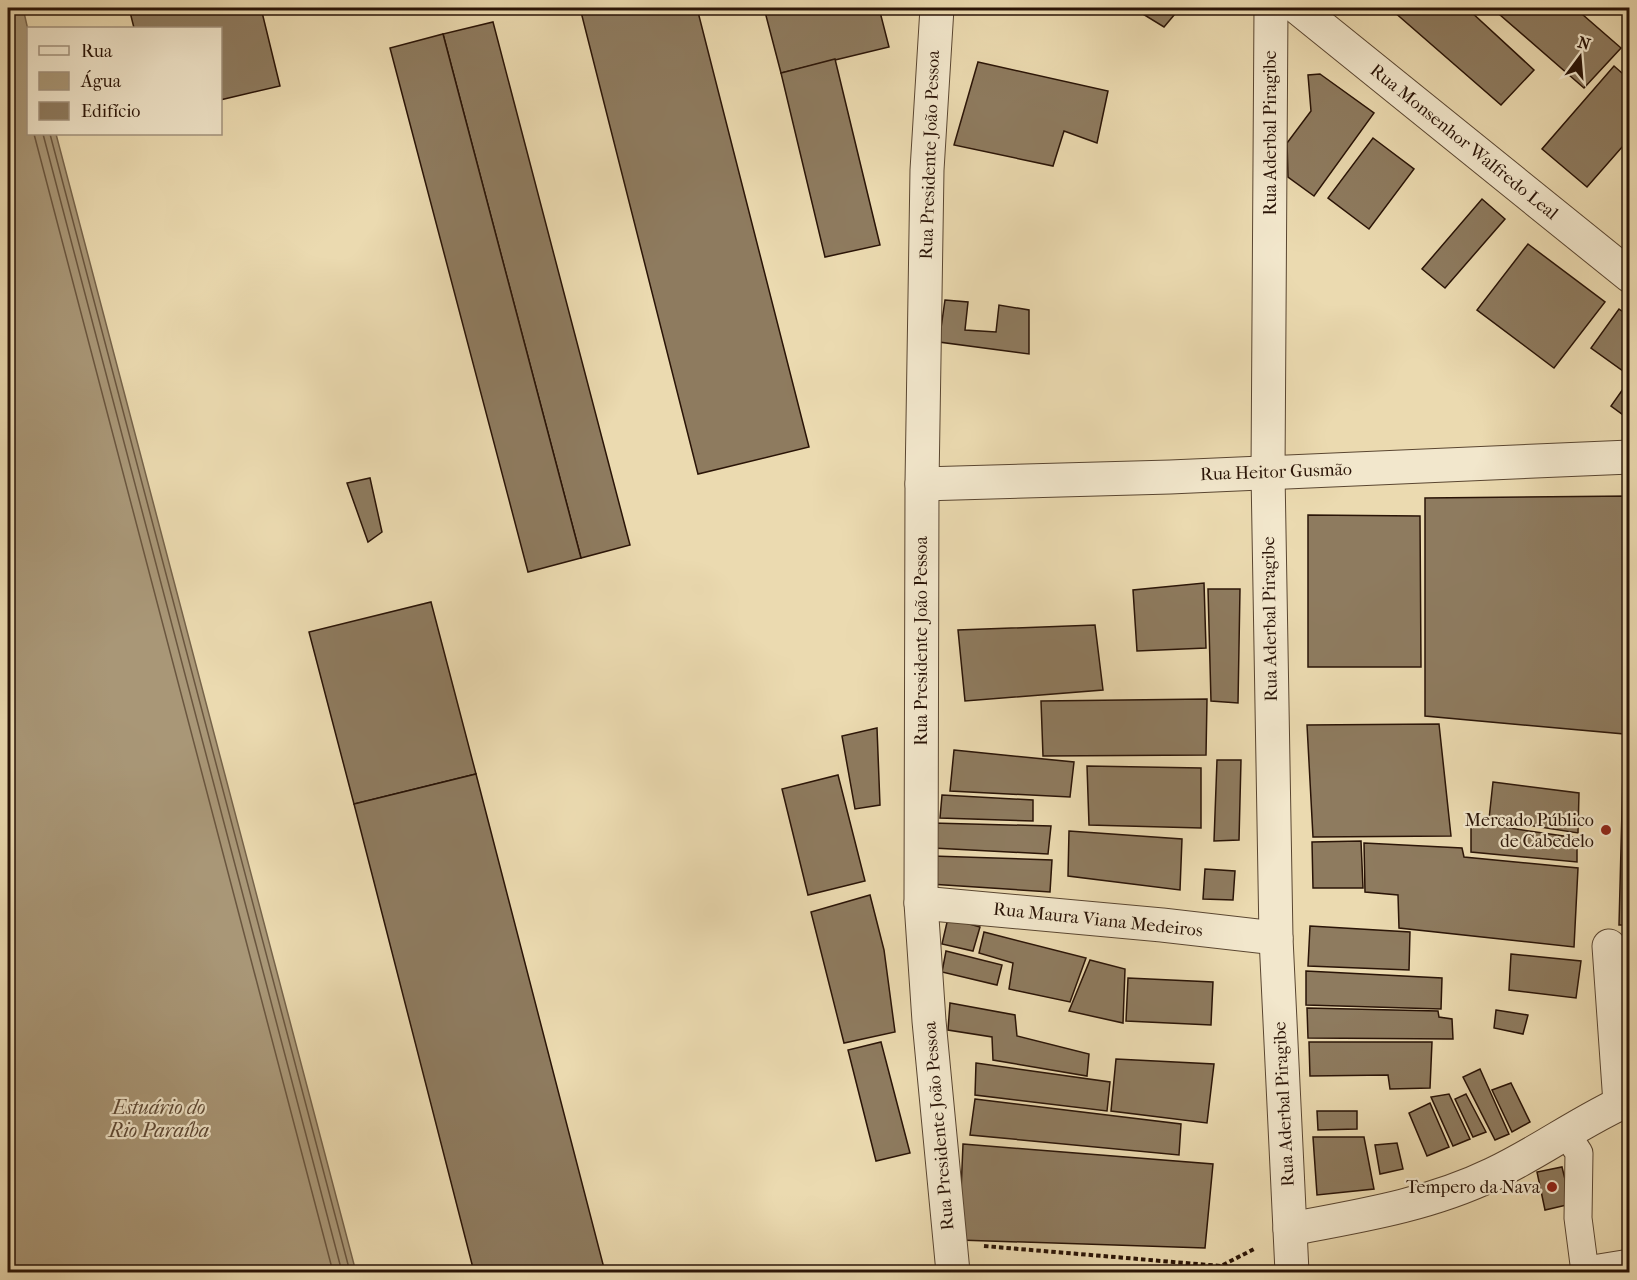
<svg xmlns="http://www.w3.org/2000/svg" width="1637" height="1280" font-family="'IM FELL French Canon',serif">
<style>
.water{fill:#a99777;stroke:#76634a;stroke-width:1.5}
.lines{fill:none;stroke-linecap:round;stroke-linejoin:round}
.shore{stroke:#6a563f;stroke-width:1.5}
.building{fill:#8e7b5f;stroke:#2a1407;stroke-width:1.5}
.pedestrian-casing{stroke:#5a4631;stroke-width:29}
.minor-casing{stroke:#5a4631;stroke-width:35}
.path{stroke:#2a1407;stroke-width:4;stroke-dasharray:4.5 3;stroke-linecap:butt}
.pedestrian{stroke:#f2e7cc;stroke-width:27}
.minor{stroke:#f2e7cc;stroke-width:33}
.poi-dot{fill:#8f2418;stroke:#f2e7cc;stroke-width:2}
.labels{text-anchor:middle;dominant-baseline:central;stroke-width:4.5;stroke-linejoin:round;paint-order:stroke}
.street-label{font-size:18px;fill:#2a1407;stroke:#f2e7cc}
.poi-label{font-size:18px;fill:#2a1407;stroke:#f2e7cc;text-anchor:end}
.water-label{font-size:20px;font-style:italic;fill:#5d4834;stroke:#f2e7cc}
</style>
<rect width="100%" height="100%" fill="#ebdab0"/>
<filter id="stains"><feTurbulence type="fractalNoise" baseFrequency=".00333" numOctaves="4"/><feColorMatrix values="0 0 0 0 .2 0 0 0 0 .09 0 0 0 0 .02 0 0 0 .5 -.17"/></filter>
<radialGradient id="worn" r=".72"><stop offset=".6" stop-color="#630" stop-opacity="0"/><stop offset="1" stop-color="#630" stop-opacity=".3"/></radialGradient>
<path class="water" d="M 8,8 L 23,8 L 28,30 L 28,134 L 56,134 L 356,1272 L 8,1272 Z"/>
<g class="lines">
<g class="shore">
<path d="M 34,134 L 333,1272"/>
<path d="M 43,134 L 342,1272"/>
<path d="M 50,134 L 350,1272"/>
</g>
</g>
<g class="building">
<path d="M 129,8 L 261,8 L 280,86 L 220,100 L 220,28 L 134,28 Z"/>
<path d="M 580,8 L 697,8 L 809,447 L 698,474 Z"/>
<path d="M 764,8 L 879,8 L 889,47 L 781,73 Z"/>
<path d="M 1133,8 L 1180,8 L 1164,27 Z"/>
<path d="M 1396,8 L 1471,8 L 1469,10 L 1534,70 L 1501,105 L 1393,11 Z"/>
<path d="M 1492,8 L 1575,8 L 1621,48 L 1584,88 Z"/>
<path d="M 493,22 L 630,545 L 581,558 L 443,34 Z"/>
<path d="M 443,34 L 581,558 L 528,572 L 390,48 Z"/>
<path d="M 835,59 L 880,245 L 825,257 L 781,73 Z"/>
<path d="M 978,62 L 1108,91 L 1097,143 L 1064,131 L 1053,166 L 954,145 Z"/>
<path d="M 1614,66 L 1630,80 L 1630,138 L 1587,187 L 1542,149 Z"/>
<path d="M 1320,74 L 1374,113 L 1314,196 L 1288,177 L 1287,143 L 1311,111 L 1308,75 Z"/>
<path d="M 1373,138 L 1414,169 L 1369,229 L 1328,198 Z"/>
<path d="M 1482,199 L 1505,219 L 1445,288 L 1422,269 Z"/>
<path d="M 1528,244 L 1605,302 L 1554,368 L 1477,310 Z"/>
<path d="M 945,300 L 968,302 L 965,330 L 996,332 L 999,305 L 1029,310 L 1029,354 L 939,342 Z"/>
<path d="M 1619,309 L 1630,317 L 1630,376 L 1591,348 Z"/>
<path d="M 1630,379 L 1630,420 L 1611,406 Z"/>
<path d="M 370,478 L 382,532 L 368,542 L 347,483 Z"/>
<path d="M 1630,496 L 1630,925 L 1619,925 L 1624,734 L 1425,716 L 1425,498 Z"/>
<path d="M 1308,515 L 1420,516 L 1421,667 L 1308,667 Z"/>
<path d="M 1204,583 L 1206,648 L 1137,651 L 1133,590 Z"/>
<path d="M 1208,589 L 1240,589 L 1238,703 L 1211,701 Z"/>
<path d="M 431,602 L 476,774 L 354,804 L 309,632 Z"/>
<path d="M 1095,625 L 1103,690 L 965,701 L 958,630 Z"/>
<path d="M 1207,699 L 1206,755 L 1043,756 L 1041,701 Z"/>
<path d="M 1439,724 L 1451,836 L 1313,837 L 1307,725 Z"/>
<path d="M 877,728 L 880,805 L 855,809 L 842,736 Z"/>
<path d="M 954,750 L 1074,762 L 1070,797 L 950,791 Z"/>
<path d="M 1217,760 L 1241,760 L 1239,840 L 1214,841 Z"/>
<path d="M 1087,766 L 1201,768 L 1201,828 L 1089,825 Z"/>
<path d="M 476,774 L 605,1272 L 474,1272 L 354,804 Z"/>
<path d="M 838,775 L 865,881 L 808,895 L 782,789 Z"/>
<path d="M 1493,782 L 1579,793 L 1578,833 L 1489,819 Z"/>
<path d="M 942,795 L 1033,800 L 1033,821 L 940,818 Z"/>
<path d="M 932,823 L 1051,826 L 1048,854 L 933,848 Z"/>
<path d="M 1471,826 L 1496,826 L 1577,838 L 1577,862 L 1471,852 Z"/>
<path d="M 1069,831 L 1182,839 L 1180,890 L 1068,876 Z"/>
<path d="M 1361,841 L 1363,888 L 1313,888 L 1312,842 Z"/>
<path d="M 1364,843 L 1462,848 L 1464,857 L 1578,868 L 1574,947 L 1399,928 L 1398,895 L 1365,892 Z"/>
<path d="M 932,856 L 1052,860 L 1050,892 L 930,884 Z"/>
<path d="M 1205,869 L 1235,871 L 1233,900 L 1203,899 Z"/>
<path d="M 870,895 L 884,950 L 895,1032 L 844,1043 L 811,912 Z"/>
<path d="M 948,918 L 980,927 L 973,951 L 942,944 Z"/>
<path d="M 1310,926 L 1410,932 L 1409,970 L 1308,966 Z"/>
<path d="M 984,932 L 1086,958 L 1070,1002 L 1009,989 L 1013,963 L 979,953 Z"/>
<path d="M 946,951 L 1002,965 L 997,985 L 942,972 Z"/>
<path d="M 1511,954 L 1581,961 L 1576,998 L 1509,990 Z"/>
<path d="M 1090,960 L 1125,969 L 1123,1023 L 1069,1011 Z"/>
<path d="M 1306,971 L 1442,978 L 1441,1009 L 1306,1005 Z"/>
<path d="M 1128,978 L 1213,982 L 1211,1025 L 1126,1021 Z"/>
<path d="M 950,1003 L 1015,1015 L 1017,1036 L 1089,1054 L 1087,1076 L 993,1060 L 992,1037 L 948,1030 Z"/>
<path d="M 1307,1008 L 1438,1011 L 1439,1017 L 1452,1019 L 1453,1039 L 1308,1038 Z"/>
<path d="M 1496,1010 L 1528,1015 L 1523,1034 L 1494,1028 Z"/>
<path d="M 881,1042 L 910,1153 L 876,1161 L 848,1050 Z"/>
<path d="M 1309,1042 L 1432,1042 L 1430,1088 L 1390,1089 L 1388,1075 L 1310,1076 Z"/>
<path d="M 1116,1059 L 1214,1064 L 1207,1123 L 1111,1111 Z"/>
<path d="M 976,1063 L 1110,1082 L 1107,1111 L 975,1095 Z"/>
<path d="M 1480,1069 L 1509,1134 L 1495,1140 L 1463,1077 Z"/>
<path d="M 1511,1083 L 1530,1122 L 1512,1132 L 1492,1090 Z"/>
<path d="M 1449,1094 L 1470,1139 L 1453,1146 L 1431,1097 Z"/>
<path d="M 1466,1094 L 1486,1132 L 1473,1137 L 1455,1099 Z"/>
<path d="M 975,1099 L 1181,1124 L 1179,1155 L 970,1135 Z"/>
<path d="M 1430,1103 L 1449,1147 L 1427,1156 L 1409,1113 Z"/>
<path d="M 1317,1111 L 1357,1111 L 1357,1129 L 1318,1130 Z"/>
<path d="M 1313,1137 L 1364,1137 L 1374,1189 L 1317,1195 Z"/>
<path d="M 1397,1143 L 1403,1169 L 1380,1174 L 1375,1145 Z"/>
<path d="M 963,1144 L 1213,1164 L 1205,1248 L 959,1240 Z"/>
<path d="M 1562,1167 L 1571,1204 L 1545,1210 L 1537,1172 Z"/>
</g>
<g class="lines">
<g class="pedestrian-casing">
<path id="pedestrian" d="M 1566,1133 L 1579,1153 L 1578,1218 L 1585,1272"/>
</g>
<g class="minor-casing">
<g id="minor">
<path d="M 937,8 L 927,170 L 922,484 L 921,903 L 929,1021 L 953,1272"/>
<path d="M 1271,8 L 1268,473 L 1276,938 L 1292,1272"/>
<path d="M 1298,8 L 1630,276"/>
<path d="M 922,484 L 1170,477 L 1630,457"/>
<path d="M 921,903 L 1162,925 L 1276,938"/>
<path d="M 1609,946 L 1620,1103"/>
<path d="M 1290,1229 C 1359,1216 1429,1205 1493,1174 C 1540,1152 1582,1120 1630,1099"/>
<path d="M 1593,1272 L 1630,1266"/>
</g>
</g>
<path class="path" d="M 984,1246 L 1221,1266 L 1256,1248"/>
<use href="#pedestrian" class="pedestrian"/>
<use href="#minor" class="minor"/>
</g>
<g class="poi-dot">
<circle cx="1606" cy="830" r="6"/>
<circle cx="1552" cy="1187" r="6"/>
</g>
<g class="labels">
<g class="street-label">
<text transform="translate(1270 133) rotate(-90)">Rua Aderbal Piragibe</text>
<text transform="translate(1464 142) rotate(39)">Rua Monsenhor Walfredo Leal</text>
<text transform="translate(930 155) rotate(-88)">Rua Presidente João Pessoa</text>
<text transform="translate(1276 472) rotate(-2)">Rua Heitor Gusmão</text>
<text transform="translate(1270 619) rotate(-91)">Rua Aderbal Piragibe</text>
<text transform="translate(921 641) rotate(-90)">Rua Presidente João Pessoa</text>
<text transform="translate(1098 920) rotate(6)">Rua Maura Viana Medeiros</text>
<text transform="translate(1284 1104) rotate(-93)">Rua Aderbal Piragibe</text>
<text transform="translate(939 1126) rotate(-95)">Rua Presidente João Pessoa</text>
</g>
<g class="poi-label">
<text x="1594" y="820">Mercado Público<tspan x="1594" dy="21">de Cabedelo</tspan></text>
<text x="1540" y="1187">Tempero da Nava</text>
</g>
<g class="water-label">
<text x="159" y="1107">Estuário do<tspan x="159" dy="23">Rio Paraíba</tspan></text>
</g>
</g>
<rect width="1637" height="1280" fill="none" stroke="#ebdab0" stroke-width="30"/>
<rect x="9" y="9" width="1619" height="1262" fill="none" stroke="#2a1407" stroke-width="3"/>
<rect x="15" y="15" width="1607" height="1250" fill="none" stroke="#2a1407" stroke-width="1.5"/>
<rect x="27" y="27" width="195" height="108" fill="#f2e7cc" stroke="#a2937d" stroke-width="1.5"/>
<rect x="39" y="46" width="30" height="9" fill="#f2e7cc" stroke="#a2937d" stroke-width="1.5"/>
<text x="81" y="57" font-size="18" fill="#2a1407">Rua</text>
<rect x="39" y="72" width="30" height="18" fill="#a99777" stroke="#a2937d" stroke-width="1.5"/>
<text x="81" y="87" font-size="18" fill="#2a1407">Água</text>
<rect x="39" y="102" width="30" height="18" fill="#8e7b5f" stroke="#a2937d" stroke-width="1.5"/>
<text x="81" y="117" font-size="18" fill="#2a1407">Edifício</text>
<g transform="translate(1580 57) rotate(16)" stroke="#f2e7cc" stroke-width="4.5" paint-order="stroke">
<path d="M0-4.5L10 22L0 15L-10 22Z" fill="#2a1407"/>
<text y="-9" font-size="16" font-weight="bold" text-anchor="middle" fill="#2a1407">N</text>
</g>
<rect width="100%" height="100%" filter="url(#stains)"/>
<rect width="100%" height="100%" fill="url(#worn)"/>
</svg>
